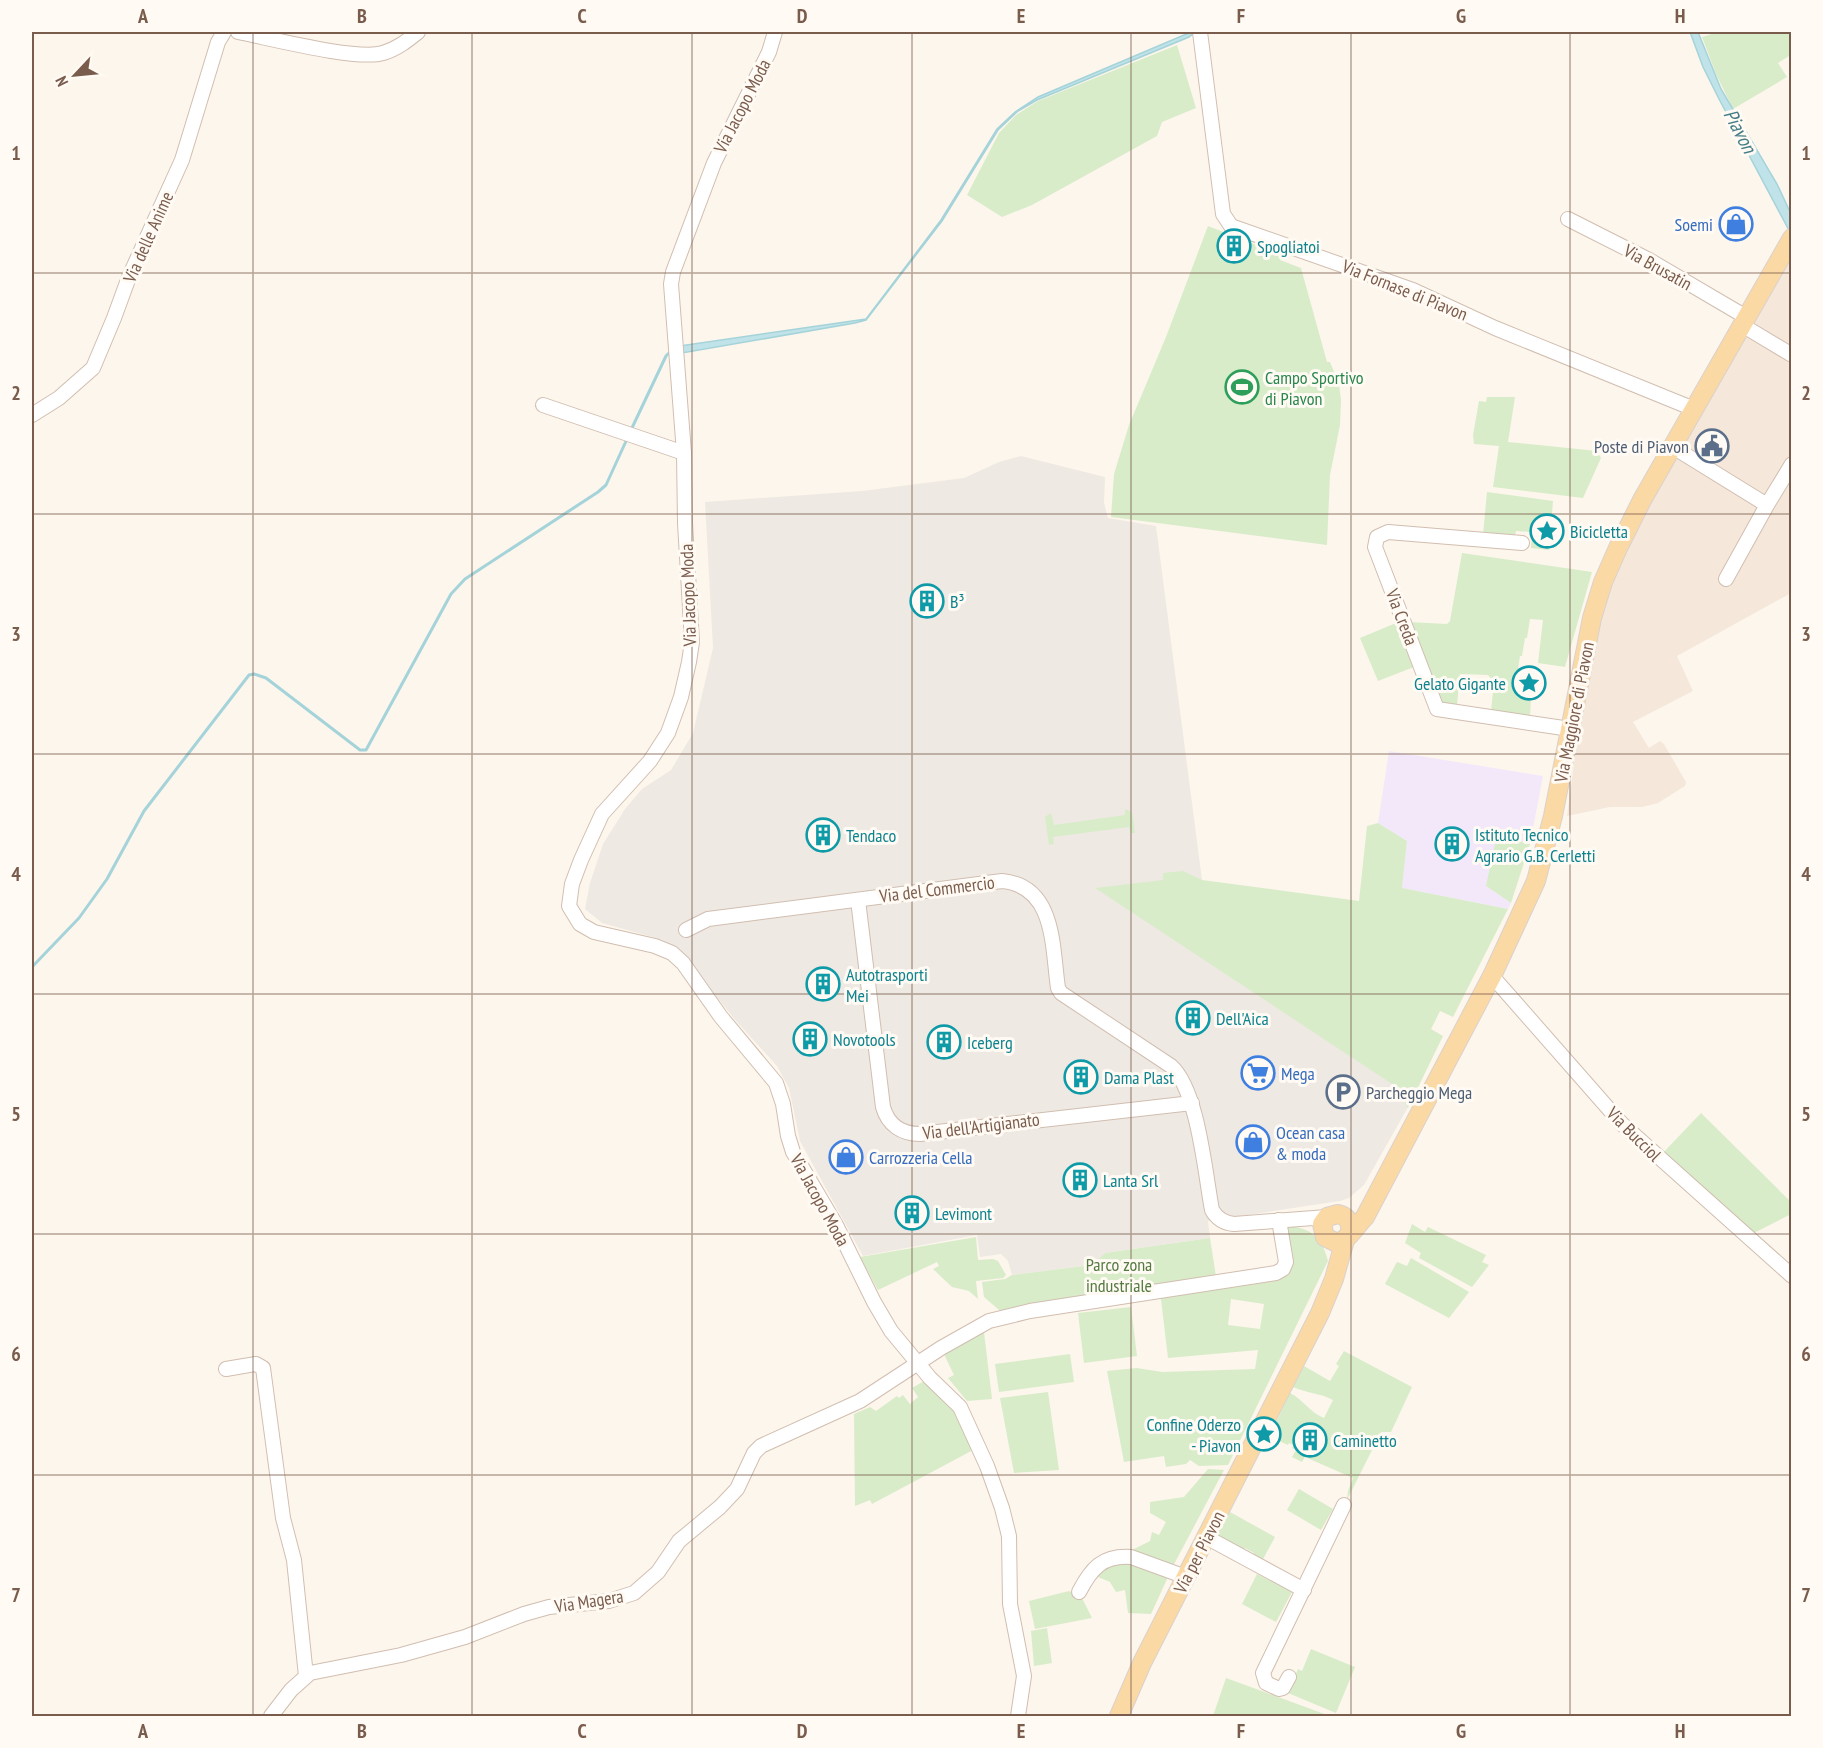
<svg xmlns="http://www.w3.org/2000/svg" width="1823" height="1748" font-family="'PT Sans Narrow',sans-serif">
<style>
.residential{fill:#f5e8da}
.industrial{fill:#efe9e4}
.education{fill:#f3e8fa}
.green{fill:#d8ecc9;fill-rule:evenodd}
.water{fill:#bfe3e8;stroke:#a5d3da;stroke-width:1.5}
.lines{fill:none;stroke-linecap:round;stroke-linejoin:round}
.stream{stroke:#a5d3da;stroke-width:3}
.minor-casing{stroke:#d1beb0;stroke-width:16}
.major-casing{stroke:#dad1cd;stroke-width:20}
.minor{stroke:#fff;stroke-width:14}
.major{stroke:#fbd9a5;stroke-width:18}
.grid{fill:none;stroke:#7a5c4d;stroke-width:1.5;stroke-opacity:0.55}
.labels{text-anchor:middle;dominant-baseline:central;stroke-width:6;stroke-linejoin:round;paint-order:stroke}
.street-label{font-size:18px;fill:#7a5c4d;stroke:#fffaf3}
.shop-label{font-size:18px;fill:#366cbe;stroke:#fffaf3;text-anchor:start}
.culture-label{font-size:18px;fill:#0d838f;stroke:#fffaf3;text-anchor:start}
.leisure-label{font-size:18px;fill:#27864d;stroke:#fffaf3;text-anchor:start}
.service-label{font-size:18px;fill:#4e5e75;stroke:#fffaf3;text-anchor:end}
.park-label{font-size:18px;fill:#537a41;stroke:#fffaf3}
.water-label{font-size:20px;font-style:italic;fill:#437c86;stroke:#fffaf3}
.neatline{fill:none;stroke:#7a5c4d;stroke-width:2}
.grid-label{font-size:20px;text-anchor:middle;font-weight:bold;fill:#7a5c4d}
</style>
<rect width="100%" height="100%" fill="#fdf6ec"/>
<path class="residential" d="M 1791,247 L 1791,593 L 1677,656 L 1693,691 L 1633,722 L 1649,748 L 1660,741 L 1664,744 L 1686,782 L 1685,786 L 1658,803 L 1642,807 L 1610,807 L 1567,816 L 1582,705 L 1598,624 L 1625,547 Z"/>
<path class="industrial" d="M 1021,456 L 1105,477 L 1104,503 L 1108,518 L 1156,526 L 1202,880 L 1190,930 L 1416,1093 L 1364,1185 L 1349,1198 L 1340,1201 L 1208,1221 L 1210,1238 L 1105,1253 L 1092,1265 L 1012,1275 L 1008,1261 L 1001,1254 L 980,1257 L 977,1235 L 863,1256 L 800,1141 L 789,1088 L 777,1066 L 736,1021 L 687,960 L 663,940 L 602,923 L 585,909 L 590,883 L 603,844 L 625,809 L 642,789 L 671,770 L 693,733 L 713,648 L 705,502 L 862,491 L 964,478 L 999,462 Z"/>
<path class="education" d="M 1389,751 L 1543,776 L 1530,844 L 1501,837 L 1486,886 L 1511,903 L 1508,909 L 1402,888 L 1407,841 L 1378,823 Z"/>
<g class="green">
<path d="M 1718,32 L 1791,32 L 1791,59 L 1789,56 L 1778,63 L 1787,77 L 1733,109 L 1716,74 L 1702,37 Z"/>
<path d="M 1177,45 L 1196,108 L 1162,122 L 1157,136 L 1032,205 L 1002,217 L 967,195 L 999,133 L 1016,115 L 1038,101 Z"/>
<path d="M 1208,226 L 1282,255 L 1280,260 L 1301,268 L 1327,362 L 1330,362 L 1339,384 L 1341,400 L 1340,425 L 1330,475 L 1327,545 L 1111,517 L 1114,474 L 1129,425 L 1166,337 Z"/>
<path d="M 1487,397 L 1515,397 L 1508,442 L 1597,451 L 1601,458 L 1583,498 L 1493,487 L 1499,446 L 1474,444 L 1473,435 L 1479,401 L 1486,402 Z"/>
<path d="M 1487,492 L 1553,501 L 1549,550 L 1531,548 L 1532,532 L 1516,531 L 1515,536 L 1483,535 Z"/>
<path d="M 1462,553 L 1592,572 L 1565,667 L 1538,663 L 1543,620 L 1530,619 L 1527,638 L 1525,638 L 1522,656 L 1520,656 L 1517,676 L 1532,678 L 1530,717 L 1491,711 L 1494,682 L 1488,675 L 1460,674 L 1457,705 L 1442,703 L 1408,622 L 1447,624 L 1450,621 Z"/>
<path d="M 1396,623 L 1414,667 L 1378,681 L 1360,638 Z"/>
<path d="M 1125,809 L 1132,812 L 1135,833 L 1131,833 L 1129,827 L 1053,837 L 1054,844 L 1049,845 L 1045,817 L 1051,813 L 1054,825 L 1125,815 Z"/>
<path d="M 1378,823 L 1407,841 L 1402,888 L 1508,909 L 1453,1017 L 1440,1011 L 1431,1029 L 1443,1036 L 1408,1108 L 1392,1084 L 1095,888 L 1163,880 L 1163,873 L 1183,871 L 1202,880 L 1359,901 L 1367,826 Z"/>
<path d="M 1500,837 L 1530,844 L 1511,903 L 1486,886 L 1496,839 Z"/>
<path d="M 1701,1113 L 1791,1202 L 1791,1214 L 1750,1235 L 1661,1155 Z"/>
<path d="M 1412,1224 L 1425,1232 L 1428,1227 L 1486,1255 L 1482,1262 L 1489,1265 L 1472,1287 L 1419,1258 L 1421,1253 L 1405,1243 Z"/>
<path d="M 1280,1226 C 1307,1226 1321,1233 1328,1261 L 1228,1465 L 1199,1466 L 1190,1460 L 1186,1464 L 1166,1467 L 1164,1456 L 1124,1462 L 1107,1371 L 1137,1368 L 1162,1372 L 1255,1369 L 1258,1350 L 1168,1358 L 1160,1291 L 1006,1316 L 984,1297 L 982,1282 L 1005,1279 L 1012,1275 L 1092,1265 L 1105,1253 L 1210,1238 L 1217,1283 L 1283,1269 ZM 1231,1299 L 1264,1304 L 1260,1329 L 1228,1325 Z"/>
<path d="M 976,1237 L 978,1260 L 993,1259 L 998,1261 L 1006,1275 L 1003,1278 L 976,1281 L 978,1299 L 969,1291 L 952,1287 L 933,1269 L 939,1266 L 937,1262 L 878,1290 L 860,1257 Z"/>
<path d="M 1411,1258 L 1469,1292 L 1449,1318 L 1385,1284 L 1397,1262 L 1407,1266 Z"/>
<path d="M 1131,1307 L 1137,1356 L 1084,1363 L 1078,1313 Z"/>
<path d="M 983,1324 L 992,1399 L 967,1401 L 948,1378 L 954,1375 L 941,1348 Z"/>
<path d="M 1344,1351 L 1412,1387 L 1391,1432 L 1381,1432 L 1347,1500 L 1348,1491 L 1353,1478 L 1305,1457 L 1302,1462 L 1292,1457 L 1296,1450 L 1292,1448 L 1294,1445 L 1289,1443 L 1288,1445 L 1279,1441 L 1267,1441 L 1290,1393 C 1304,1400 1308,1411 1324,1418 L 1333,1400 C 1320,1393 1306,1393 1293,1387 L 1304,1366 L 1330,1381 L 1339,1366 L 1336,1364 Z"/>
<path d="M 1070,1354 L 1074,1382 L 999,1392 L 995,1364 Z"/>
<path d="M 924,1381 L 950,1400 L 975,1449 L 872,1504 L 870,1500 L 855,1506 L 854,1414 L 870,1407 L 876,1411 L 897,1396 L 899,1398 L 903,1395 L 910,1404 L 918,1397 L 912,1388 Z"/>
<path d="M 1048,1392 L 1059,1470 L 1014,1473 L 1000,1398 Z"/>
<path d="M 1208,1469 L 1224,1470 L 1172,1568 L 1132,1550 L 1150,1541 L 1152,1532 L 1159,1535 L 1166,1522 L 1150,1513 L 1150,1502 L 1184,1497 Z"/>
<path d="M 1299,1489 L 1333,1509 L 1321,1530 L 1287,1510 Z"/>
<path d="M 1230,1512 L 1275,1537 L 1261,1563 L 1252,1558 L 1254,1553 L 1245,1548 L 1242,1552 L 1216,1538 Z"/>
<path d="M 1120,1557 L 1168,1577 L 1151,1614 L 1128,1613 L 1125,1590 L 1116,1592 L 1110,1582 L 1098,1577 L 1102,1563 Z"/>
<path d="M 1257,1574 L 1292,1592 L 1276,1622 L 1242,1604 Z"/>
<path d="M 1069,1591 L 1082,1598 L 1092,1618 L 1035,1629 L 1029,1601 Z"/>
<path d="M 1047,1628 L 1052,1663 L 1034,1666 L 1031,1631 Z"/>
<path d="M 1311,1649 L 1355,1667 L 1336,1713 L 1288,1693 L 1298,1669 L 1302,1671 Z"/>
<path d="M 1226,1678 L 1330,1716 L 1213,1716 Z"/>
</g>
<g class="water">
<path d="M 1191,32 L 1195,32 L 1189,37 L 1037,100 L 1018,111 L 998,130 L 942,221 L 866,320 L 855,323 L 682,353 L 679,346 L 866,319 L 941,220 L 997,129 L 1015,112 L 1038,97 Z"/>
<path d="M 1690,32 L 1698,32 L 1721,89 L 1777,184 L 1791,214 L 1791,234 L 1719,99 L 1703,67 Z"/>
</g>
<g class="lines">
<g class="stream">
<path d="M 631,430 L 666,356 L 671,351"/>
<path d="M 32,967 L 79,918 L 107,879 L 144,811 L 249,675 L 254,674 L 266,678 L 360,750 L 366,750 L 451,594 L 465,579 L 598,492 L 606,485 L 627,439"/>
</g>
<g class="minor-casing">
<g id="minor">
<path d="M 238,32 C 269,38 357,61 383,53 C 397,49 408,40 418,32"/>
<path d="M 775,32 L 769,52 L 714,163 L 673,272 L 671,284 L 684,453 L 685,523 L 692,642 L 689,662 L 681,697 L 668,733 L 650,761 L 602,814 L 581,860 L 572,884 L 569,906 L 580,924 L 594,932 L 655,946 L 672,953 L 683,963 L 721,1017 L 776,1083 L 783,1104 L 788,1136 L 793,1152 L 836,1225 L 874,1302 L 891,1331 L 930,1378 L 960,1407 L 987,1466 L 1002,1508 L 1009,1536 L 1010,1604 L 1024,1676 L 1018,1716"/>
<path d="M 1200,32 L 1223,214 L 1231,226 L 1413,290 L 1495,328 L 1694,409"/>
<path d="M 1568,219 L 1649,260 L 1746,317"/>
<path d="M 1742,325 L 1792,355"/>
<path d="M 543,405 L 684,453"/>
<path d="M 32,415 L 59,398 L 93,368 L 114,318 L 129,277 L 182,160 L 218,42 L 224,32"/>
<path d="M 1673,447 L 1767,505 L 1792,464"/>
<path d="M 1522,543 L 1388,532 L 1377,537 L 1375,547 L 1437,709 L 1570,729"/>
<path d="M 1726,579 L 1767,505"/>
<path d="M 858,900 L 883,1107 C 888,1125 902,1134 920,1134 L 1192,1103"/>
<path d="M 686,930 L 708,919 L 1002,881 C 1056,886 1052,948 1058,988 L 1061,993 L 1171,1066 C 1198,1090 1205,1173 1212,1210 C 1217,1219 1224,1223 1234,1224 L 1327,1217"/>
<path d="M 1492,976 L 1622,1124 L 1792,1276"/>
<path d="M 226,1369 L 256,1364 L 263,1368 L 283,1518 L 294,1560 L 306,1676"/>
<path d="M 1206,1537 L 1304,1590"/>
<path d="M 1079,1592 C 1091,1569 1102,1555 1131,1557 L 1186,1577"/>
<path d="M 1289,1677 L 1283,1688 L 1279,1689 L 1266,1683 L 1263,1673 L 1344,1505"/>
<path d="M 271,1716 L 291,1690 L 310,1673 L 401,1655 L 465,1637 L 524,1614 L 549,1607 L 609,1601 L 634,1593 L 658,1572 L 679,1541 L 720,1507 L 737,1489 L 754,1453 L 761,1446 L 860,1401 L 941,1348 L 989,1321 L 1030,1311 L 1276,1273 L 1283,1269 L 1286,1262 L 1279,1220"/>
</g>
</g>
<g class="major-casing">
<g id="major">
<path d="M 1350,1231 C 1351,1222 1347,1216 1338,1214 L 1327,1217 L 1322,1224 L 1325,1237 L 1337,1243 C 1349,1240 1356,1226 1365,1217 L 1492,976 L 1536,881 L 1553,816 L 1592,618 L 1603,582 L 1618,548 L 1642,500 L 1792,238"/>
<path d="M 1119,1716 L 1142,1663 L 1320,1313 L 1334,1279 L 1345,1240"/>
</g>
</g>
<use href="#minor" class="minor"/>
<use href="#major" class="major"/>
</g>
<path class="grid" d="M 253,32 L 253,1716M 472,32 L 472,1716M 692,32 L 692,1716M 912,32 L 912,1716M 1131,32 L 1131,1716M 1351,32 L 1351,1716M 1570,32 L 1570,1716M 32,273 L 1792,273M 32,514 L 1792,514M 32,754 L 1792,754M 32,994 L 1792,994M 32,1234 L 1792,1234M 32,1475 L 1792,1475"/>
<defs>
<g id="shop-ring" transform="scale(1.725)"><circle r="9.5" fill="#fffaf3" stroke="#3f7fe0" stroke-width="1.5"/><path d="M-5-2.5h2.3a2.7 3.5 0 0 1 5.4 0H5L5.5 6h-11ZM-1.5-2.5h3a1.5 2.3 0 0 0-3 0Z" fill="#3f7fe0"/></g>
<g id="building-ring" transform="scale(1.725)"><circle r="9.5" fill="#fffaf3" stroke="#0f9aa8" stroke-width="1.5"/><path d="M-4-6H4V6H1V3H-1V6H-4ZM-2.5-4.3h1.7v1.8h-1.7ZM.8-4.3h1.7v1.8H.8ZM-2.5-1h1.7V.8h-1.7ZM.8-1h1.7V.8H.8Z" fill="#0f9aa8"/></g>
<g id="stadium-ring" transform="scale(1.725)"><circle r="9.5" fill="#fffaf3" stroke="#2e9e5b" stroke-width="1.5"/><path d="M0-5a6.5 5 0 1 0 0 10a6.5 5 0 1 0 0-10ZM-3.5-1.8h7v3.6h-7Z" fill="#2e9e5b"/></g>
<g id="civic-ring" transform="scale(1.725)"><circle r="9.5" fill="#fffaf3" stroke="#5c6f8a" stroke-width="1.5"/><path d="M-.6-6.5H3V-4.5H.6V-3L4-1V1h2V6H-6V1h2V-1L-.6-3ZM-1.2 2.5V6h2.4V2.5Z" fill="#5c6f8a"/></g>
<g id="sight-ring" transform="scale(1.725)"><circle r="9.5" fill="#fffaf3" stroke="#0f9aa8" stroke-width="1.5"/><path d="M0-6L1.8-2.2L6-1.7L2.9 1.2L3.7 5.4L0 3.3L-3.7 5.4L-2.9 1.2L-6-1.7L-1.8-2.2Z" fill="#0f9aa8"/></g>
<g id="supermarket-ring" transform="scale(1.725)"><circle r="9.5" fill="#fffaf3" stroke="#3f7fe0" stroke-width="1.5"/><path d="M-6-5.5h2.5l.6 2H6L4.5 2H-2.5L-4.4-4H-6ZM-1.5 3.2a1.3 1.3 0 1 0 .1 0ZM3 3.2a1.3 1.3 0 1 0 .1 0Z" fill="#3f7fe0"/></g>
<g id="parking-ring" transform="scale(1.725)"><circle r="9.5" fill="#fffaf3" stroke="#5c6f8a" stroke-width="1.5"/><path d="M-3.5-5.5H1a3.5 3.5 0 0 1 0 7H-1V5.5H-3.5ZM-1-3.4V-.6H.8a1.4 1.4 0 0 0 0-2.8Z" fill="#5c6f8a"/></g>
</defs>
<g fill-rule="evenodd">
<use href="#shop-ring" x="1736" y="224"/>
<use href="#building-ring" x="1234" y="246"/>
<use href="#stadium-ring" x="1242" y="387"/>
<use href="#civic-ring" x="1712" y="446"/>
<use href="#sight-ring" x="1547" y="531"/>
<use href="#building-ring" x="927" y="601"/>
<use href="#sight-ring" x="1529" y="683"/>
<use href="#building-ring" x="823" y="835"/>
<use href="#building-ring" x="1452" y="844"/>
<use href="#building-ring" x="823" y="984"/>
<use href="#building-ring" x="1193" y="1018"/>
<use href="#building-ring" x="810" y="1039"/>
<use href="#building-ring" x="944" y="1042"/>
<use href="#supermarket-ring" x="1258" y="1073"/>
<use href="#building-ring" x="1081" y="1077"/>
<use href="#parking-ring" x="1343" y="1092"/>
<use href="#shop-ring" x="1253" y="1142"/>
<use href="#shop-ring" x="846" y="1157"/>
<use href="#building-ring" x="1080" y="1180"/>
<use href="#building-ring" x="912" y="1213"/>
<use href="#sight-ring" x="1264" y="1434"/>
<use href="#building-ring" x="1310" y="1440"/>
</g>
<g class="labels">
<g class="street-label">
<text transform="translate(742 106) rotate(-63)">Via Jacopo Moda</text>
<text transform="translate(148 237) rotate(-66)">Via delle Anime</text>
<text transform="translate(1658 267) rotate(29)">Via Brusatin</text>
<text transform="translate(1405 290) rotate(22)">Via Fornase di Piavon</text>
<text transform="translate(688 595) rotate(-92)">Via Jacopo Moda</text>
<text transform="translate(1402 617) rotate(69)">Via Creda</text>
<text transform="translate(1574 712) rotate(-79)">Via Maggiore di Piavon</text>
<text transform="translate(937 889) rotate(-7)">Via del Commercio</text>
<text transform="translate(981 1126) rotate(-7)">Via dell'Artigianato</text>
<text transform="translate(1634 1134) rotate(45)">Via Bucciol</text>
<text transform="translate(820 1200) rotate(61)">Via Jacopo Moda</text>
<text transform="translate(1199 1552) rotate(-63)">Via per Piavon</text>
<text transform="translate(589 1601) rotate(-9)">Via Magera</text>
</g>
<g class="shop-label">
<text x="1713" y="224" text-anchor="end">Soemi</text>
<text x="1281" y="1073">Mega</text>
<text x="1276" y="1132">Ocean casa<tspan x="1276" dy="21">&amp; moda</tspan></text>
<text x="869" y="1157">Carrozzeria Cella</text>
</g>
<g class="culture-label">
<text x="1257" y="246">Spogliatoi</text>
<text x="1570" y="531">Bicicletta</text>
<text x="950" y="601">B³</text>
<text x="1506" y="683" text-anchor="end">Gelato Gigante</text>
<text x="1475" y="834">Istituto Tecnico<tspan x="1475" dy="21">Agrario G.B. Cerletti</tspan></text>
<text x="846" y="835">Tendaco</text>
<text x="846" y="974">Autotrasporti<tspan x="846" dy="21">Mei</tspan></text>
<text x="1216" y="1018">Dell'Aica</text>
<text x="833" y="1039">Novotools</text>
<text x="967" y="1042">Iceberg</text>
<text x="1104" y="1077">Dama Plast</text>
<text x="1103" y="1180">Lanta Srl</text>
<text x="935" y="1213">Levimont</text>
<text x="1241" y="1424" text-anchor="end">Confine Oderzo<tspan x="1241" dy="21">- Piavon</tspan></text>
<text x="1333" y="1440">Caminetto</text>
</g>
<g class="leisure-label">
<text x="1265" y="377">Campo Sportivo<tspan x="1265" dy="21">di Piavon</tspan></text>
</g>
<g class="service-label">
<text x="1689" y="446">Poste di Piavon</text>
<text x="1366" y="1092" text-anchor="start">Parcheggio Mega</text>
</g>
<g class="park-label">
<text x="1119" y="1264">Parco zona<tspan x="1119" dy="21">industriale</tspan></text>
</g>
<g class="water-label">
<text transform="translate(1740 131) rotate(62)">Piavon</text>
</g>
</g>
<rect width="1823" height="1748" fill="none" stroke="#fffaf3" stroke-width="66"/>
<g transform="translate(75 75) rotate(244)" stroke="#fffaf3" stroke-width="4.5" paint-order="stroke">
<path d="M0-4.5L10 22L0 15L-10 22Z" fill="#7a5c4d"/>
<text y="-9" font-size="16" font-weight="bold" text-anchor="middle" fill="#7a5c4d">N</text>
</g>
<rect x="33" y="33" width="1757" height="1682" class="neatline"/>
<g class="grid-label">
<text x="143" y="23">A</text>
<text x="362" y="23">B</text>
<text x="582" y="23">C</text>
<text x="802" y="23">D</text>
<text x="1021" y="23">E</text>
<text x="1241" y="23">F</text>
<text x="1461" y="23">G</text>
<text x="1680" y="23">H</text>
<text x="16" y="160">1</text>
<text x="1806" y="160">1</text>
<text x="16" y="400">2</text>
<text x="1806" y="400">2</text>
<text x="16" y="641">3</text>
<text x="1806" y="641">3</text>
<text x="16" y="881">4</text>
<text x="1806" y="881">4</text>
<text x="16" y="1121">5</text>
<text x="1806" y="1121">5</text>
<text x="16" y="1361">6</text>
<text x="1806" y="1361">6</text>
<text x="16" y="1602">7</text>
<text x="1806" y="1602">7</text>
<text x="143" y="1738">A</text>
<text x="362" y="1738">B</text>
<text x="582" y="1738">C</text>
<text x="802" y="1738">D</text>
<text x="1021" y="1738">E</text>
<text x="1241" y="1738">F</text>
<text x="1461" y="1738">G</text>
<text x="1680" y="1738">H</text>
</g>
</svg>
